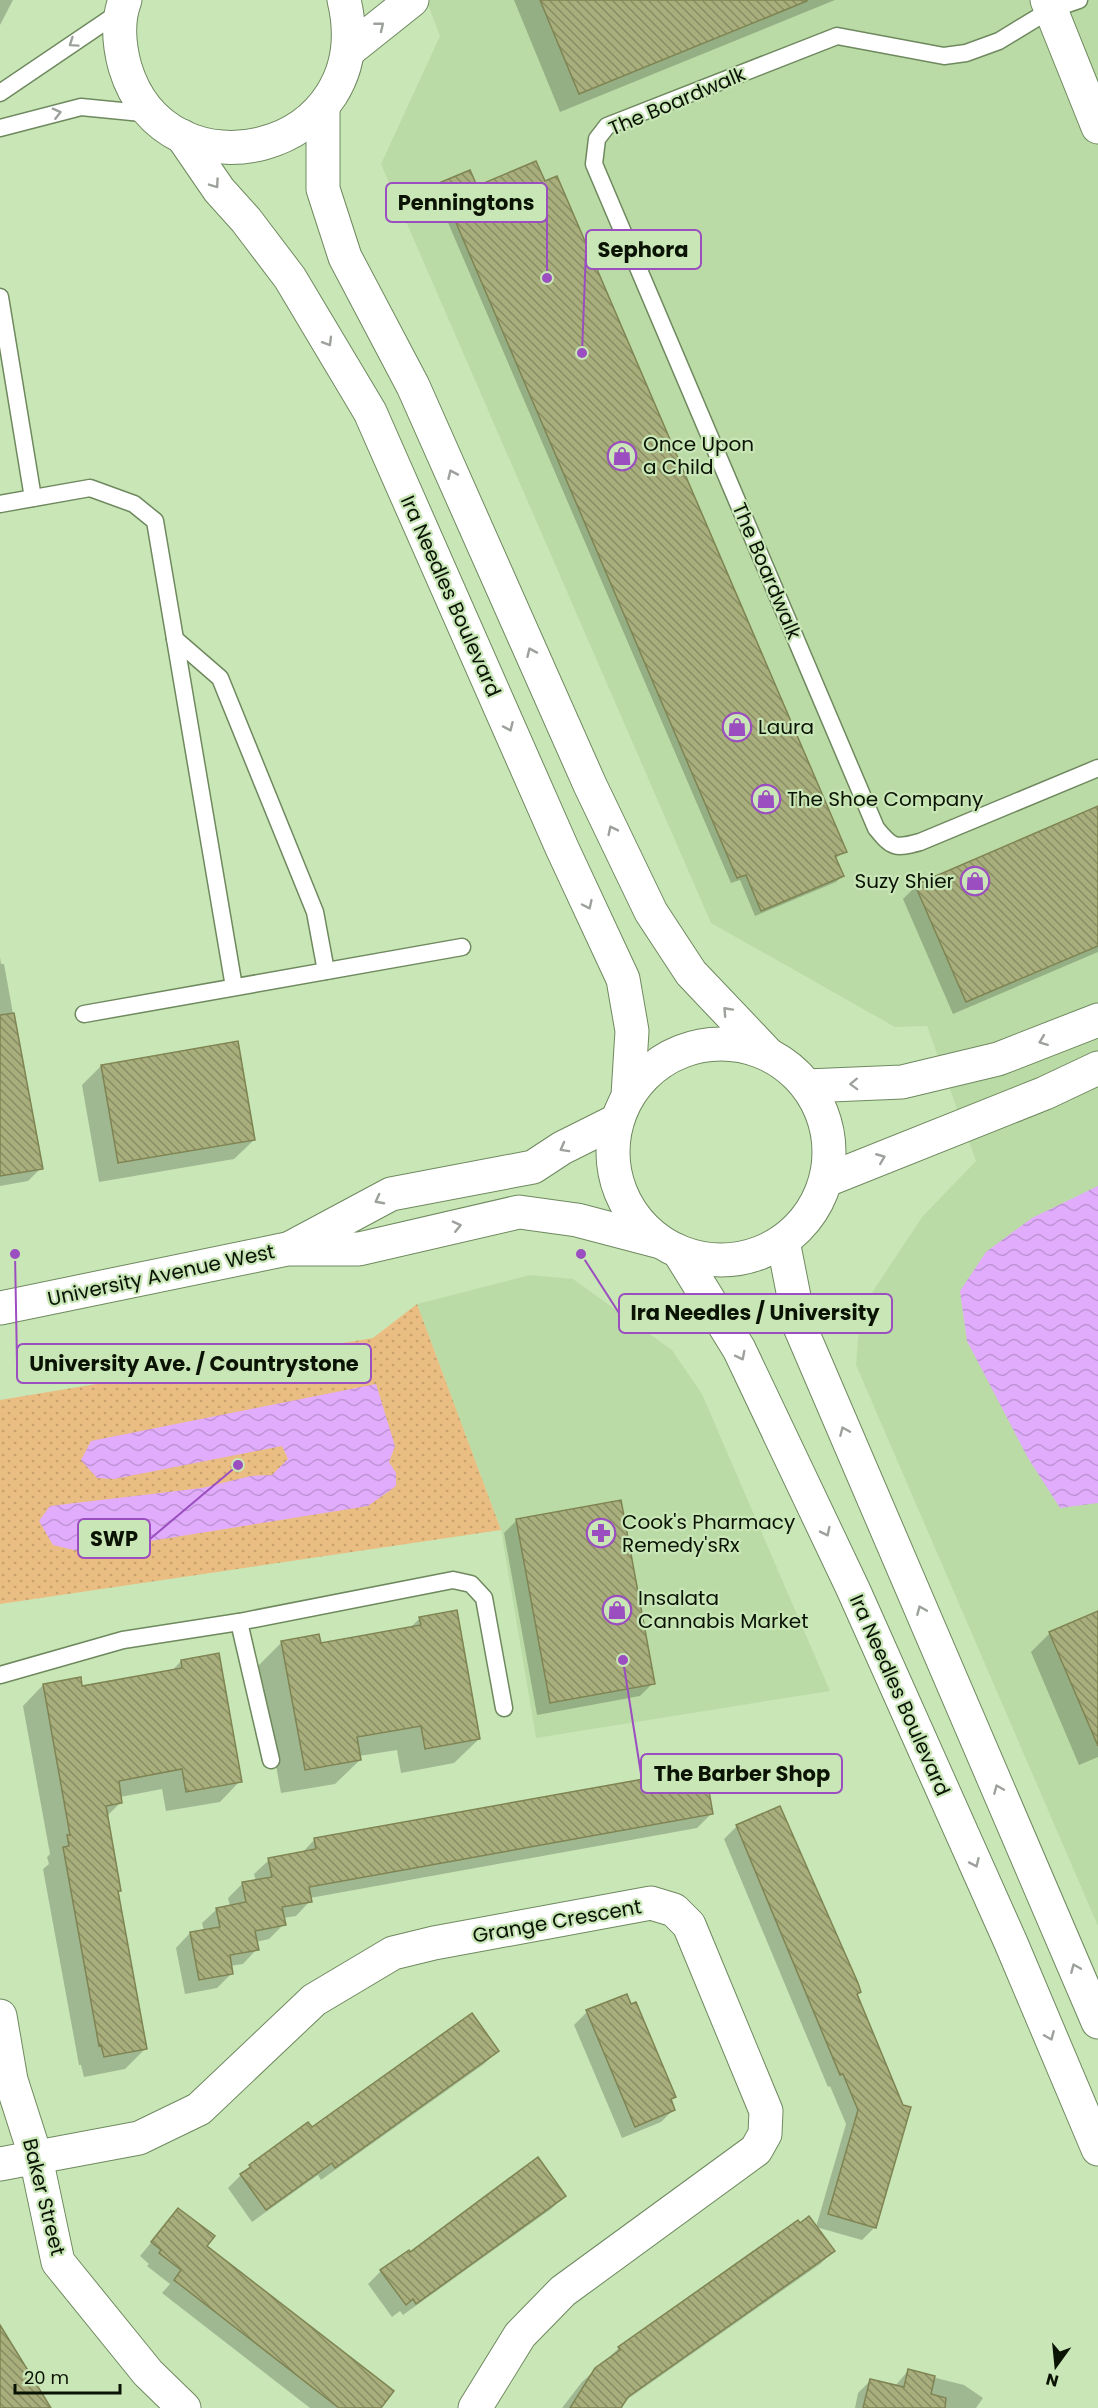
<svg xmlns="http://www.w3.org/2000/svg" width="1098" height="2408" font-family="Poppins,sans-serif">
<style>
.built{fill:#bbdba6}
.green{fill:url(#green-dots)}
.water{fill:url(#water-waves)}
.shadow{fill:#0003}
.building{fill:url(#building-back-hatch);stroke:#7f8453;stroke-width:1.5}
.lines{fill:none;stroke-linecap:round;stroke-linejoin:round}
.lane-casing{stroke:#6f895f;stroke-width:19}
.street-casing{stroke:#6f895f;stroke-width:35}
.secondary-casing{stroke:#6f895f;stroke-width:35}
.lane{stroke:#fff;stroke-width:16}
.street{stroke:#fff;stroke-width:33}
.secondary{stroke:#fff;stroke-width:33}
.oneway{stroke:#9da19b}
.labels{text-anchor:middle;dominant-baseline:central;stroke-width:4.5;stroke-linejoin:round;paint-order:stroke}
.street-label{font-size:20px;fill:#0a1304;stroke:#c9e6b7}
.poi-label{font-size:20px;fill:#0a1304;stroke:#c9e6b7;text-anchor:start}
.leader{fill:none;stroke:#9b4ebf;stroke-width:2}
.callout-dot{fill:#9b4ebf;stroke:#c9e6b7;stroke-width:2}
.callout{fill:#c9e6b7;stroke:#9b4ebf;stroke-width:2}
.callout-label{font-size:21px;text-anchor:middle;font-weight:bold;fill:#0a1304}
</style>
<defs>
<pattern id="green-dots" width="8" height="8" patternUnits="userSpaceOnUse" patternTransform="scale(1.5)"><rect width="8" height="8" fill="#eabd82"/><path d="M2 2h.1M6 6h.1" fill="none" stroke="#c7a26f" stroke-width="1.8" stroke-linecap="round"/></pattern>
<pattern id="water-waves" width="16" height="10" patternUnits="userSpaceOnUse" patternTransform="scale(1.5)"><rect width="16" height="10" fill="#e0acfb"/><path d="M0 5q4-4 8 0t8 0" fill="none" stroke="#bf93d6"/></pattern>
<pattern id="building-back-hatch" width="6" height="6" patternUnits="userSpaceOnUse" patternTransform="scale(1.5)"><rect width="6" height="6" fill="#a9af7c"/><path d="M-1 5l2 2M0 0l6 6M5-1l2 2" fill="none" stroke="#888d63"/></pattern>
</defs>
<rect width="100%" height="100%" fill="#c9e6b7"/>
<g class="built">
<path d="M 426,0 L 1098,0 L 1098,1926 L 856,1365 L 860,1311 L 922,1217 L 976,1161 L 927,1026 L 895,1027 L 711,923 L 381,164 L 440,36 Z"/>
<path d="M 530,1275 L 573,1279 L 672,1350 L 702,1394 L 830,1691 L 536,1738 L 501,1530 L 417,1304 Z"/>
</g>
<path class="green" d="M 417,1304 L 501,1530 L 0,1604 L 0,1400 L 373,1338 Z"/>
<g class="water">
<path d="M 1098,1186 L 1098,1503 L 1060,1508 L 1028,1458 L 967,1341 L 960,1291 L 986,1252 L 1032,1218 Z"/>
<path d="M 376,1384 L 395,1446 L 389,1462 L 396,1473 L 396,1486 L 368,1506 L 82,1552 L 53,1545 L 39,1521 L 50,1506 L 202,1488 L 251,1476 L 272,1475 L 288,1459 L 282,1446 L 114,1479 L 97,1478 L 81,1460 L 91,1441 Z"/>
</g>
<g class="shadow">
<path d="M 0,0 L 13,0 L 0,25 Z"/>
<path d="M 514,0 L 835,0 L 560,112 Z"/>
<path d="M 440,184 L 845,851 L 835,859 L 842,876 L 836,882 L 755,916 L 740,880 L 731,883 L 434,190 Z"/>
<path d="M 1098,808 L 1098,952 L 953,1014 L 903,899 L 916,886 Z"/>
<path d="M 0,957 L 1,964 L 4,964 L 41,1168 L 28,1181 L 0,1186 Z"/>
<path d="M 101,1066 L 254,1140 L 234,1159 L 99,1182 L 82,1085 Z"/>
<path d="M 517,1520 L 653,1683 L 640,1696 L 537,1715 L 504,1533 Z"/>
<path d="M 1098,1613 L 1098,1757 L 1079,1765 L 1031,1652 L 1050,1633 Z"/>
<path d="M 420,1618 L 479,1739 L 454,1763 L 401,1773 L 397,1750 L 359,1756 L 360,1760 L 335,1784 L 281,1793 L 258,1666 L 282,1642 L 320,1645 L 409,1629 Z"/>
<path d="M 181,1661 L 240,1781 L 220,1802 L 166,1811 L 162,1789 L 120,1797 L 121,1802 L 106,1817 L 120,1890 L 117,1893 L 145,2049 L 125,2069 L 84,2077 L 81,2065 L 79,2065 L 43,1869 L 49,1864 L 47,1857 L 50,1854 L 23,1706 L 43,1685 L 81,1688 L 171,1672 Z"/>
<path d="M 712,1813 L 697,1828 L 310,1898 L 310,1901 L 296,1916 L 283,1918 L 284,1924 L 269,1939 L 256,1942 L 257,1949 L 243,1964 L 230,1966 L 232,1973 L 217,1988 L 185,1994 L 176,1948 L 190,1933 L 204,1931 L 202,1923 L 217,1909 L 230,1906 L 228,1898 L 242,1884 L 256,1881 L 254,1874 L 269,1860 L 301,1854 L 314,1840 Z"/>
<path d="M 737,1826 L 860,1992 L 856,1996 L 875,2227 L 862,2240 L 816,2227 L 846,2124 L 830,2086 L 828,2087 L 724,1839 Z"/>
<path d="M 587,2012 L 674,2097 L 670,2101 L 674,2109 L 661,2122 L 622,2138 L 574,2025 Z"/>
<path d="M 497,2051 L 484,2064 L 321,2180 L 318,2175 L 252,2222 L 228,2188 L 250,2166 L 308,2124 L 311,2129 Z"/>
<path d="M 564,2196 L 551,2209 L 403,2315 L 400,2311 L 392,2317 L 368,2284 L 381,2271 L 410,2254 Z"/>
<path d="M 178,2210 L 205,2246 L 379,2408 L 310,2408 L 162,2293 L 170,2284 L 147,2266 L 149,2264 L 140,2256 Z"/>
<path d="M 833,2251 L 820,2264 L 622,2403 L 619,2408 L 562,2408 L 582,2382 L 619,2348 Z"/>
<path d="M 908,2371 L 964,2385 L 983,2398 L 976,2408 L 855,2408 L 858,2393 L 871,2380 L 895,2386 Z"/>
</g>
<g class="building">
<path d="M 540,0 L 807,0 L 807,1 L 579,94 Z"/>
<path d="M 536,161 L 545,181 L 557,176 L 847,852 L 835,856 L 844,876 L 761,911 L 746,875 L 737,878 L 439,183 L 470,170 L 477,186 Z"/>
<path d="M 1098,806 L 1098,946 L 966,1002 L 915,885 Z"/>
<path d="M 14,1013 L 43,1169 L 0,1176 L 0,1015 Z"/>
<path d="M 238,1041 L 255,1140 L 118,1163 L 101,1065 Z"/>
<path d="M 621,1500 L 655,1684 L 550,1703 L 516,1519 Z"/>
<path d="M 457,1610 L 480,1739 L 425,1749 L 421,1726 L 357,1737 L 361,1760 L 305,1770 L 281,1641 L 319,1634 L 321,1643 L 421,1625 L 419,1617 Z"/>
<path d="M 1098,1611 L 1098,1746 L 1049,1632 Z"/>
<path d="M 219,1653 L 242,1782 L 186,1792 L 182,1769 L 119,1781 L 122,1803 L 106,1806 L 121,1891 L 118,1891 L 147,2049 L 104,2057 L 101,2045 L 99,2046 L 63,1847 L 69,1846 L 67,1835 L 70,1835 L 43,1684 L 81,1677 L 82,1686 L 182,1668 L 181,1660 Z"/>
<path d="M 705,1768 L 713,1814 L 309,1887 L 312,1902 L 282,1907 L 286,1925 L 255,1931 L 259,1950 L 230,1955 L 233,1974 L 199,1980 L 190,1932 L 220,1927 L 216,1908 L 246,1902 L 242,1882 L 272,1877 L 268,1858 L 316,1849 L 314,1838 Z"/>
<path d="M 780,1806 L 858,1983 L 861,1992 L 857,1994 L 903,2105 L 911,2107 L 876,2228 L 828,2214 L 858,2110 L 843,2074 L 840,2075 L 736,1825 Z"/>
<path d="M 627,1994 L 631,2004 L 636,2002 L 676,2097 L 671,2099 L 675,2110 L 635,2127 L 586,2010 Z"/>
<path d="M 472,2013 L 499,2051 L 335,2168 L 332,2163 L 266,2210 L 240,2174 L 251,2167 L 249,2165 L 308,2122 L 312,2127 Z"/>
<path d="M 538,2157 L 566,2196 L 416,2304 L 413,2299 L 406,2305 L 380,2270 L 409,2250 L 410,2252 Z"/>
<path d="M 178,2208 L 215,2236 L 207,2246 L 394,2391 L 381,2408 L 339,2408 L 174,2280 L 181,2270 L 159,2253 L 161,2250 L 151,2242 Z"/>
<path d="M 809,2216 L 835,2251 L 628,2397 L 621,2408 L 570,2408 L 595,2368 L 620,2350 L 618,2347 L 798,2220 L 800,2223 Z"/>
<path d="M 0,2325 L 51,2408 L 0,2408 Z"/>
<path d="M 908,2369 L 935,2376 L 931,2394 L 946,2398 L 945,2408 L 863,2408 L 870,2379 L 904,2387 Z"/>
</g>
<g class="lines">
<g class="lane-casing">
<g id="lane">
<path d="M 1079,0 L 1050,10 L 999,41 L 966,53 L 944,56 L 837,36 L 607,126 L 597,139 L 594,164 L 876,828 C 892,848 895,849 920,842 L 1098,768"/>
<path d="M 0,93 L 121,11"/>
<path d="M 0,128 L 81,107 L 152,114"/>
<path d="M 0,297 L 33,498"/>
<path d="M 0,504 L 90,488 L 134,504 L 155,521 L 234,987"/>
<path d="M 175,639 L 220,678 L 315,912 L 326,971"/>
<path d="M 84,1014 L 462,947"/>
<path d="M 239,1622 L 271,1760"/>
<path d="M 0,1675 L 123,1640 L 239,1622 L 453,1580 L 471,1584 L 484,1598 L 504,1708"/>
</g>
</g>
<g class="street-casing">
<g id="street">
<path d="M 1047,0 L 1098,127"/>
<path d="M 348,51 L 412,0"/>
<path d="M 807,1086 L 902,1082 L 998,1059 L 1098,1020"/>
<path d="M 827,1180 L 1045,1093 L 1098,1068"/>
<path d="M 0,2016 L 11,2080 L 36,2158 L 58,2262 L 148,2373 L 184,2408"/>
<path d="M 0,2164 L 139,2138 L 199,2109 L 314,2000 L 393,1953 L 434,1943 L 651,1903 L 674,1910 L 689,1925 L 766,2111 L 765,2134 L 756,2150 L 563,2291 L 520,2335 L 475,2408"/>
</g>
</g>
<g class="secondary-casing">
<g id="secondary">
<path d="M 125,0 C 117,21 119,45 125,67 C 166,205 381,154 344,0"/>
<path d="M 323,108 L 323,189 L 345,257 L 413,386 L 590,785 L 651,912 L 691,973 L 767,1053"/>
<path d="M 182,136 L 219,190 L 246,220 L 290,278 L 370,412 L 562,848 L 623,979 L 632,1031 L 628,1095"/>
<circle cx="721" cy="1152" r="108"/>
<path d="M 783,1241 L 800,1327 L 1098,2022"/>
<path d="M 292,1247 L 391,1194 L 533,1167 L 562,1148 L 616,1121"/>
<path d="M 679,1252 L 739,1349 L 853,1589 L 1011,1943 L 1098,2149"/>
<path d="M 0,1308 L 287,1249 L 359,1249 L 519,1212 L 577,1220 L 657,1241"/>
</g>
</g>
<use href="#lane" class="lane"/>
<use href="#street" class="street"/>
<use href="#secondary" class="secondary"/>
</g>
<defs><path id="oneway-chevron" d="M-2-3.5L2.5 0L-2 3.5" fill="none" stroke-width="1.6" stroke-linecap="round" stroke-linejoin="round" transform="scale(1.5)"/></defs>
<g class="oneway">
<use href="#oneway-chevron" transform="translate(380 26) rotate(-39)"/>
<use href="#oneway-chevron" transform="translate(73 43) rotate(146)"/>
<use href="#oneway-chevron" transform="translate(57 113) rotate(-14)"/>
<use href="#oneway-chevron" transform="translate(215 184) rotate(55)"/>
<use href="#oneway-chevron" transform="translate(328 342) rotate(59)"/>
<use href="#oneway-chevron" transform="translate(452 474) rotate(-114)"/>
<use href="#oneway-chevron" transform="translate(531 652) rotate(-114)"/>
<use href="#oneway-chevron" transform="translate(509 727) rotate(66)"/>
<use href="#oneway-chevron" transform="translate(612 830) rotate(-116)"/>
<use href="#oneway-chevron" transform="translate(588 905) rotate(65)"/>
<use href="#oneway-chevron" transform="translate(727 1011) rotate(-133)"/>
<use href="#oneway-chevron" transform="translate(1043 1041) rotate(159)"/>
<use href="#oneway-chevron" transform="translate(854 1084) rotate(178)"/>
<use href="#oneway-chevron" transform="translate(564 1148) rotate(151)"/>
<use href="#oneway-chevron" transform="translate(881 1158) rotate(-22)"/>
<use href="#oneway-chevron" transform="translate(379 1200) rotate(152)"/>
<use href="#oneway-chevron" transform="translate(457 1226) rotate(-13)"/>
<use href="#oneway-chevron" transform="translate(741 1356) rotate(63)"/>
<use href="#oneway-chevron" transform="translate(844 1431) rotate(-113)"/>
<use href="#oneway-chevron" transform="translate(826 1532) rotate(64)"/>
<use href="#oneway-chevron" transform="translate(921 1610) rotate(-113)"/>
<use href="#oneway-chevron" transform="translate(998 1789) rotate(-113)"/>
<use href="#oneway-chevron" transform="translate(975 1863) rotate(66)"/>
<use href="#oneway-chevron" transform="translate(1075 1968) rotate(-113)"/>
<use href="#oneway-chevron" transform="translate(1050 2036) rotate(67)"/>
</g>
<defs>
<g id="shop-ring" transform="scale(1.5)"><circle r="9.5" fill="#c9e6b7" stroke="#9b4ebf" stroke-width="1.5"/><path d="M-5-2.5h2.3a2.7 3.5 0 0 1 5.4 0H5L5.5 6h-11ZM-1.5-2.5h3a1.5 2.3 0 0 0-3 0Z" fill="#9b4ebf"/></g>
<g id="pharmacy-ring" transform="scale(1.5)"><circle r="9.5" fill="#c9e6b7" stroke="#9b4ebf" stroke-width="1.5"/><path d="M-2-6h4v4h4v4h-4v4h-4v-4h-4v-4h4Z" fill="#9b4ebf"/></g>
</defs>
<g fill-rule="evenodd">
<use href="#shop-ring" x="622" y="456"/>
<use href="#shop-ring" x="737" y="727"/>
<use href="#shop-ring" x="766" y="799"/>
<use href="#shop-ring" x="975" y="881"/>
<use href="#pharmacy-ring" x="601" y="1533"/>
<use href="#shop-ring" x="617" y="1610"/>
</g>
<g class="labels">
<g class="street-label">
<text transform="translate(677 101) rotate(-23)">The Boardwalk</text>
<text transform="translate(767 571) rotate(67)">The Boardwalk</text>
<text transform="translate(451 596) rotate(66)">Ira Needles Boulevard</text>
<text transform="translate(161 1275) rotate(-12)">University Avenue West</text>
<text transform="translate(900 1695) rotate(66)">Ira Needles Boulevard</text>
<text transform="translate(557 1921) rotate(-10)">Grange Crescent</text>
<text transform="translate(44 2197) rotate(76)">Baker Street</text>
</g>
<g class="poi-label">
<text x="643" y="444">Once Upon<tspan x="643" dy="23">a Child</tspan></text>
<text x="758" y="727">Laura</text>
<text x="787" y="799">The Shoe Company</text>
<text x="954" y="881" text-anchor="end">Suzy Shier</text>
<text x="622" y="1522">Cook's Pharmacy<tspan x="622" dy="23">Remedy'sRx</tspan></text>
<text x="638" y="1598">Insalata<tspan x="638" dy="23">Cannabis Market</tspan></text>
</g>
</g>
<path class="leader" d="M547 278L547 203M582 353L586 250M581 1254L619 1313M15 1254L17 1363M238 1465L150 1539M623 1660L641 1774"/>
<g class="callout-dot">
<circle cx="547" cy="278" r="6"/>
<circle cx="582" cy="353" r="6"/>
<circle cx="581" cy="1254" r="6"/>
<circle cx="15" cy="1254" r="6"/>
<circle cx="238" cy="1465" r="6"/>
<circle cx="623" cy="1660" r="6"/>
</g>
<g class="callout">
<rect x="386" y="183" width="161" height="39" rx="6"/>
<rect x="586" y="230" width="115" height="39" rx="6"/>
<rect x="619" y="1294" width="273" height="39" rx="6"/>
<rect x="17" y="1344" width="354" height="39" rx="6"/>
<rect x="78" y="1519" width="72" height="39" rx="6"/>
<rect x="641" y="1754" width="201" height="39" rx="6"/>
</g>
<g class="callout-label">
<text x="466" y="210">Penningtons</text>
<text x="643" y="257">Sephora</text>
<text x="755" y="1320">Ira Needles / University</text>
<text x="194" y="1371">University Ave. / Countrystone</text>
<text x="114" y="1546">SWP</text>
<text x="742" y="1781">The Barber Shop</text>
</g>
<g transform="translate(1056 2366) rotate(195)" stroke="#c9e6b7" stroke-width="4.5" paint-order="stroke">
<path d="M0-4.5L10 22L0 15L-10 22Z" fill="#0a1304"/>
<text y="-9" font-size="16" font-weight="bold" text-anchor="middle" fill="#0a1304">N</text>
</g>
<path d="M15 2384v9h105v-9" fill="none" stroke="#0a1304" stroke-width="3"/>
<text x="24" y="2384" font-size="18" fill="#0a1304" stroke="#c9e6b7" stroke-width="4.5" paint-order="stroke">20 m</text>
</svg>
